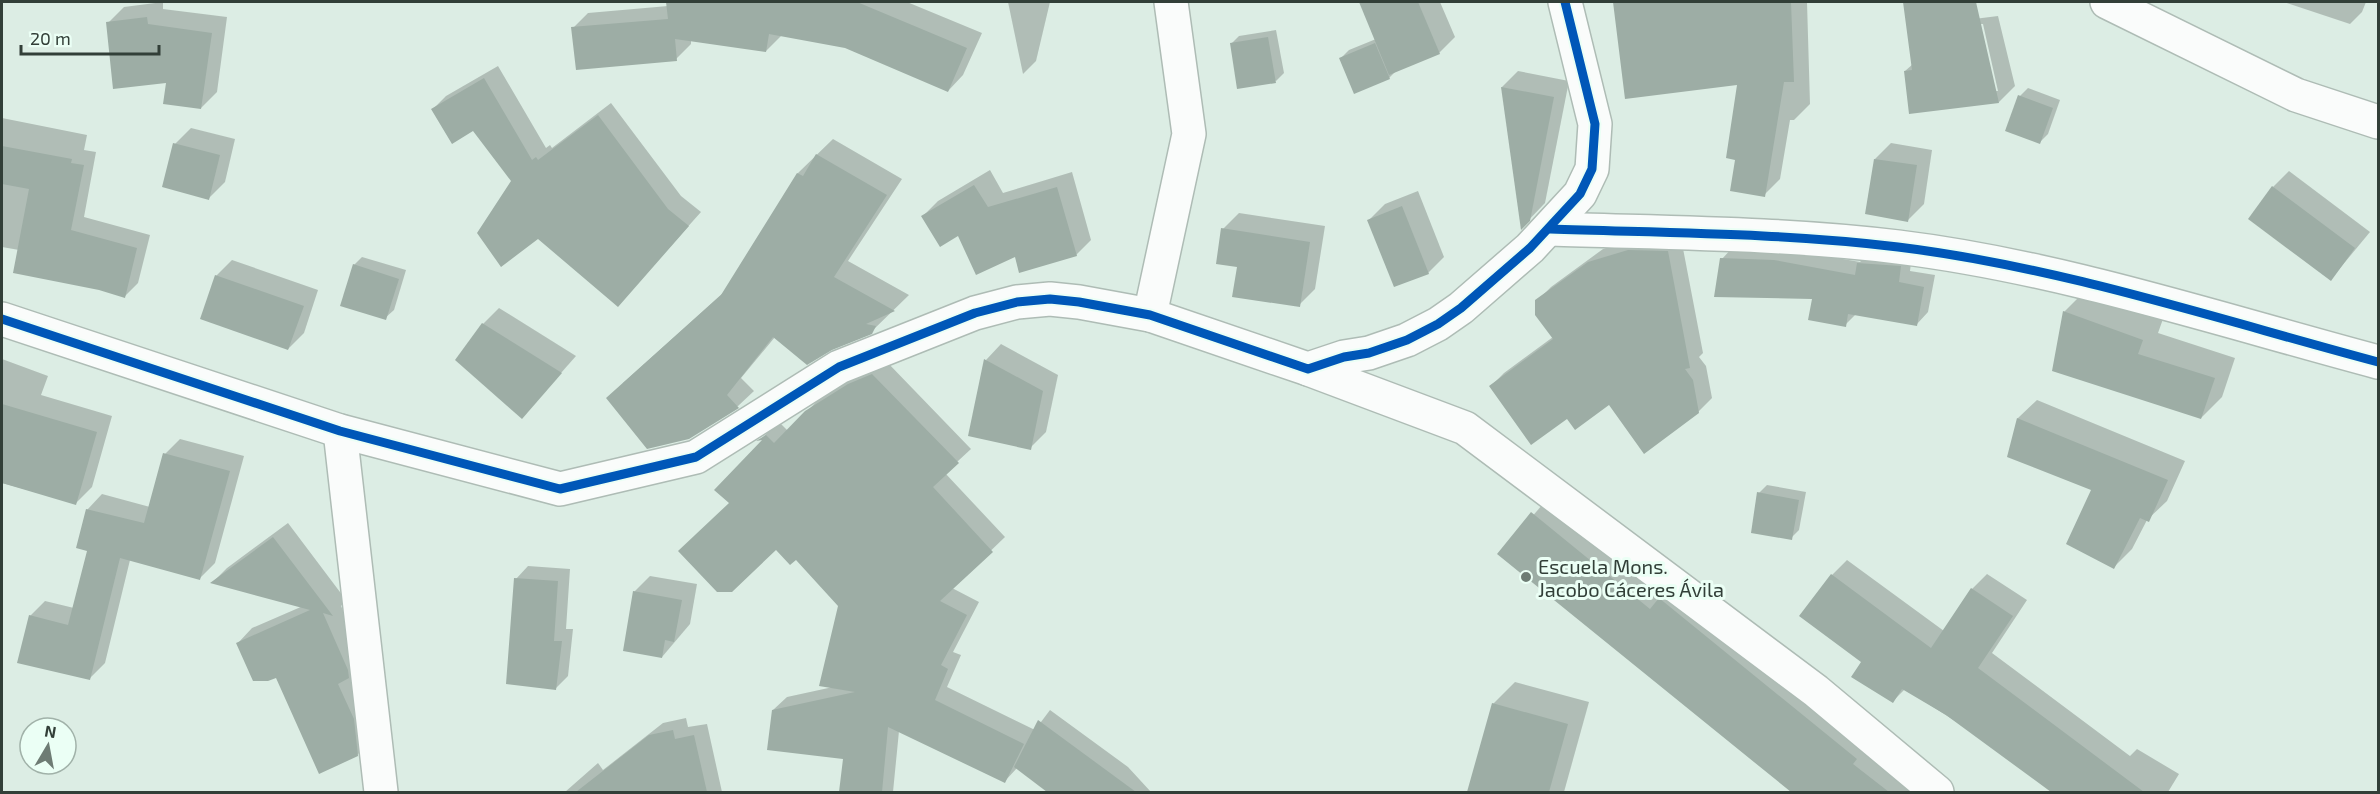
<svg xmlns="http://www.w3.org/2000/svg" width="2380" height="794" font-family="'Exo 2',sans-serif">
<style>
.shadow{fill:#0003;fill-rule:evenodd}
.building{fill:#9dada5}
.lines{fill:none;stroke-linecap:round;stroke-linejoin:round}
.street-casing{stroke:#aebcb5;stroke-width:36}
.street{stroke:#fafcfb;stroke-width:33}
.cycleway-casing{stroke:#ebfff5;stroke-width:13}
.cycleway{stroke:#0057b8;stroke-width:9}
.poi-dot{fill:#6e7c74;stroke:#ebfff5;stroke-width:2}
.labels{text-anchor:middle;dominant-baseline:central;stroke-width:6;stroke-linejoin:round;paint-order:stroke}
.poi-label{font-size:20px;fill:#323f38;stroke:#ebfff5;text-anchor:start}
</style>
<rect width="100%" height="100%" fill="#dcede4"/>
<g class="shadow">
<path d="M 163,2 L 163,9 L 227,17 L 217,92 L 201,108 L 168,81 L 108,23 L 124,7 Z"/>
<path d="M 668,2 L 907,2 L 982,33 L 963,75 L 948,91 L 846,47 L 782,35 L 766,51 L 691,40 L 691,44 L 676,59 L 573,28 L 588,13 L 668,6 Z"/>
<path d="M 1008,2 L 1050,2 L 1036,61 L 1023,74 Z"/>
<path d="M 1361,2 L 1440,2 L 1455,37 L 1439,53 L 1397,70 L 1389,78 L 1341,58 L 1349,50 L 1376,39 Z"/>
<path d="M 1753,2 L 1807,2 L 1810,104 L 1794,120 L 1790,120 L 1780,179 L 1764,195 Z"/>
<path d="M 2284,2 L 2366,2 L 2362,12 L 2350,24 Z"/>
<path d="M 1998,16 L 2015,86 L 1999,102 L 1905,71 L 1913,64 L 1926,25 ZM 1980,24 L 1983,24 L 1998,91 L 1995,91 Z"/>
<path d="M 1276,30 L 1284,73 L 1276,81 L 1231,44 L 1239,36 Z"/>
<path d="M 498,66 L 546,148 L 550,145 L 552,148 L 611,103 L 681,196 L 701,212 L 618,305 L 513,181 L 474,129 L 433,109 L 446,96 Z"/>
<path d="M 1518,71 L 1569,81 L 1545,203 L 1522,227 L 1502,87 Z"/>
<path d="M 2028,88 L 2060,100 L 2048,134 L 2040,142 L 2020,96 Z"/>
<path d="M 2,118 L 87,135 L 84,150 L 96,152 L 84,217 L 150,235 L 138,283 L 124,297 L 19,250 L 2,247 Z"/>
<path d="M 191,128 L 235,139 L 225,182 L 209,198 L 175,144 Z"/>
<path d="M 833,139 L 902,179 L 848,261 L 909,295 L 871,332 L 775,337 L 741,378 L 754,391 L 738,406 L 688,438 L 623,383 L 724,292 L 798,173 Z"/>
<path d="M 1891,143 L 1932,150 L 1924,204 L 1908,220 L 1875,159 Z"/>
<path d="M 990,170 L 1003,193 L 1072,172 L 1091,240 L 1076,255 L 1016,255 L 923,216 L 938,201 Z"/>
<path d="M 2289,171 L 2370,232 L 2331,279 L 2273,187 Z"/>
<path d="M 1418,191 L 1444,257 L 1428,273 L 1369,220 L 1385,204 Z"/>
<path d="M 1239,213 L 1325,226 L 1315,289 L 1299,305 L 1223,229 Z"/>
<path d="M 1642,237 L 1681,238 L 1703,353 L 1699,357 L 1706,366 L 1712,398 L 1698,412 L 1609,403 L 1567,417 L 1491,386 L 1504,373 L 1553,337 L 1537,301 L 1551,287 L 1603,249 Z"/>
<path d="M 1733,247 L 1786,249 L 1860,262 L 1870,252 L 1912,255 L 1910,271 L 1935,275 L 1928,312 L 1917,324 L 1856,314 L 1845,325 L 1814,298 L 1722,259 Z"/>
<path d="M 362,257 L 406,270 L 394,310 L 385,318 L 354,265 Z"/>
<path d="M 232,260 L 318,290 L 304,333 L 288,349 L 216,276 Z"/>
<path d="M 2085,291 L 2163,319 L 2158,333 L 2235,358 L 2222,397 L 2201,418 L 2064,312 Z"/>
<path d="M 499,308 L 576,356 L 522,417 L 457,359 L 483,324 Z"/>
<path d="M 1001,344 L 1058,375 L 1046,432 L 1030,448 L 986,360 Z"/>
<path d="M 2,359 L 48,376 L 41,395 L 112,416 L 92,487 L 76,503 L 2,483 Z"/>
<path d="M 886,361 L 971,449 L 945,473 L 1005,537 L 952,588 L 979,602 L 953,652 L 961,655 L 947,687 L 1035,730 L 1050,710 L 1128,767 L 1151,792 L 1050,792 L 1017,768 L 1005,781 L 899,731 L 893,792 L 841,792 L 844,757 L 773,710 L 787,697 L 833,687 L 840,606 L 796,558 L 730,503 L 766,438 L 761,439 L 772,428 L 780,423 L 788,431 L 820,398 L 862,371 Z"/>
<path d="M 2037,400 L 2185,461 L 2167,501 L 2147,520 L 2132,549 L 2114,567 L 2094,489 L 2009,456 L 2018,418 Z"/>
<path d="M 180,439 L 244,456 L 215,563 L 200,578 L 130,560 L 105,663 L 90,678 L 30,616 L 45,601 L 74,608 L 88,550 L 87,510 L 102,494 L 150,507 L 165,454 Z"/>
<path d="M 1767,485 L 1806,492 L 1799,530 L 1791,538 L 1759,493 Z"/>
<path d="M 1551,495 L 1931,792 L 1793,792 L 1499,554 Z"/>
<path d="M 288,523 L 346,600 L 341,606 L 363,654 L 372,740 L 357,755 L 277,676 L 238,643 L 252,628 L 303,606 L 213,582 L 227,568 Z"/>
<path d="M 1847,560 L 1944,631 L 1972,589 L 1987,574 L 2027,600 L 1992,653 L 2130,756 L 2137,749 L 2179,774 L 2168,792 L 2066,792 L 1905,689 L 1893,701 L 1863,662 L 1801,616 L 1832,575 Z"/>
<path d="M 528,566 L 570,569 L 566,629 L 573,629 L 568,676 L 555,689 L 516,579 Z"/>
<path d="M 650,576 L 697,584 L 690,624 L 662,657 L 634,592 Z"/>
<path d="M 1515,682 L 1589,702 L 1564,792 L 1469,792 L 1493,704 Z"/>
<path d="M 686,718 L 688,727 L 707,724 L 722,792 L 565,792 L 598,763 L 603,770 L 663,723 Z"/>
</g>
<g class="building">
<path d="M 666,2 L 857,2 L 967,48 L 948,92 L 845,48 L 769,34 L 766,52 L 675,39 L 677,61 L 576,70 L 571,27 L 668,19 Z"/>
<path d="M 1359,2 L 1418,2 L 1440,54 L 1389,75 Z"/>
<path d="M 1613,2 L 1791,2 L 1794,82 L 1784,82 L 1765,197 L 1730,191 L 1735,160 L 1726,158 L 1737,85 L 1625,99 Z"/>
<path d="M 1903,2 L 1976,2 L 1999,103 L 1909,114 L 1904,71 L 1912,70 Z"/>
<path d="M 147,17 L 148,24 L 212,33 L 201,109 L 163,104 L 166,83 L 113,89 L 106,22 Z"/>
<path d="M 1268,37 L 1276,83 L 1237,89 L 1230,43 Z"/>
<path d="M 1375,43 L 1390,79 L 1354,94 L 1339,58 Z"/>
<path d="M 484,78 L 532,160 L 536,157 L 538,160 L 598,115 L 668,209 L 689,226 L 618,307 L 538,239 L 501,267 L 477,233 L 511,181 L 473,131 L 452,144 L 431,109 Z"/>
<path d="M 1501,87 L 1554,97 L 1530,221 L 1521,230 Z"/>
<path d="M 2018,95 L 2053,108 L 2040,144 L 2005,131 Z"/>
<path d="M 173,143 L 220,155 L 209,200 L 162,187 Z"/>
<path d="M 2,146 L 72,159 L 71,163 L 84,165 L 71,230 L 137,248 L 125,298 L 99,290 L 13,273 L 29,189 L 2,184 Z"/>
<path d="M 816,154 L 887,195 L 834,277 L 895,311 L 866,324 L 876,326 L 872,334 L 832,350 L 807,365 L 773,337 L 727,395 L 739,408 L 689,439 L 647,449 L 606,398 L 721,295 L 797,173 L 803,176 Z"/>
<path d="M 1874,159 L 1917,165 L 1908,222 L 1865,214 Z"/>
<path d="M 974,185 L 988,207 L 1057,187 L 1077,256 L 1019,273 L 1015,257 L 976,275 L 958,236 L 940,247 L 921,216 Z"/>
<path d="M 2272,186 L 2355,248 L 2331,281 L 2248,219 Z"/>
<path d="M 1402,206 L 1429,274 L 1394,287 L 1367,220 Z"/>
<path d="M 1221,228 L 1310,242 L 1300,307 L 1232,297 L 1237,267 L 1216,264 Z"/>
<path d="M 1628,250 L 1668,251 L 1690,368 L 1685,369 L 1693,380 L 1699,413 L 1644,454 L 1609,405 L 1575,430 L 1567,419 L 1531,445 L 1489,386 L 1553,339 L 1535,315 L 1535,300 L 1588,262 Z"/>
<path d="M 1720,258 L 1774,260 L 1855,275 L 1857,263 L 1901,266 L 1899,282 L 1924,287 L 1917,326 L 1848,314 L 1846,327 L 1808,320 L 1812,299 L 1714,297 Z"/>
<path d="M 353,264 L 399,279 L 386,320 L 340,306 Z"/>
<path d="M 215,275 L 304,306 L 288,350 L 200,319 Z"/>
<path d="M 2063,311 L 2143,340 L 2138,354 L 2215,378 L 2201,419 L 2052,371 Z"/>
<path d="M 482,323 L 562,373 L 522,419 L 455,360 Z"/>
<path d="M 984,359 L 1043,391 L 1031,450 L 968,436 Z"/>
<path d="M 872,374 L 959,463 L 933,487 L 993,552 L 940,601 L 967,615 L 941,665 L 948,669 L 935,700 L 1024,744 L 1005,783 L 888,727 L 882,792 L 839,792 L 843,759 L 767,750 L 772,710 L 855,692 L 819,686 L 838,606 L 796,560 L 790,565 L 776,550 L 732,592 L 717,592 L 678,551 L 729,503 L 714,490 L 762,440 L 756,441 L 766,435 L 774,443 L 805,411 L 848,384 Z"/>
<path d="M 2,404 L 97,432 L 76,505 L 2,483 Z"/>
<path d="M 2017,418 L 2168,480 L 2149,522 L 2140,518 L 2114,569 L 2066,544 L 2091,490 L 2007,457 Z"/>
<path d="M 163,453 L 230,471 L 200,580 L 120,558 L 90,680 L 17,663 L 29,615 L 68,625 L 87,551 L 76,548 L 86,509 L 144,523 Z"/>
<path d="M 1757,492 L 1799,500 L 1792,540 L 1751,533 Z"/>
<path d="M 1531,512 L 1650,609 L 1659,598 L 1857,759 L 1853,764 L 1889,792 L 1791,792 L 1497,554 Z"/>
<path d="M 273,537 L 333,616 L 323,613 L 348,670 L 349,678 L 338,684 L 354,719 L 358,756 L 319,774 L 276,678 L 268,681 L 253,681 L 236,643 L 310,610 L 210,583 Z"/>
<path d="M 1831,574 L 1931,648 L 1971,588 L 2013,616 L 1978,668 L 2144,792 L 2051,792 L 1946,715 L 1902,689 L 1893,703 L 1851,677 L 1861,662 L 1799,616 Z"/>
<path d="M 514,578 L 558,581 L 554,641 L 562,641 L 556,690 L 506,684 Z"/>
<path d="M 633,591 L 682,600 L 674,642 L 665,640 L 662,658 L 623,651 Z"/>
<path d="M 1492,703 L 1568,724 L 1549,792 L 1467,792 Z"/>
<path d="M 1038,720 L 1136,792 L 1047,792 L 1014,767 Z"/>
<path d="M 673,730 L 675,739 L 694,735 L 707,792 L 576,792 L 649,735 Z"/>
</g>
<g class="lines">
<g class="street-casing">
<g id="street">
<path d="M 2107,2 L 2296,95 L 2378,122"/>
<path d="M 1550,229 C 1666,233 1783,233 1898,247 C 2061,267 2220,320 2378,362"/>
<path d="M 1150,315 L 1189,134 L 1171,2"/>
<path d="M 2,319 L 340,431 L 560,489 L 696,457 L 839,367 L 975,313 L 1017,302 L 1050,299 L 1079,302 L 1150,315 L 1308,369 L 1344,357 L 1369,353 L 1407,340 L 1438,324 L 1461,308 L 1530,248 L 1580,194 L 1592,169 L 1595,124 L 1565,2"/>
<path d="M 1308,369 L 1465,428 L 1816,691 L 1937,792"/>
<path d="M 340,431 L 381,792"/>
</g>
</g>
<use href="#street" class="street"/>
<g class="cycleway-casing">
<g id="cycleway">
<path d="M 1550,229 C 1666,233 1783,233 1898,247 C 2061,267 2220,320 2378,362"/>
<path d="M 2,319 L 340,431 L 560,489 L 696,457 L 839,367 L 975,313 L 1017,302 L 1050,299 L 1079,302 L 1150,315 L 1308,369 L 1344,357 L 1369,353 L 1407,340 L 1438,324 L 1461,308 L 1530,248 L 1580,194 L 1592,169 L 1595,124 L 1565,2"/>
</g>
</g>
<use href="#cycleway" class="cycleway"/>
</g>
<circle class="poi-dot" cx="1526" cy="577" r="6"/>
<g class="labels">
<g class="poi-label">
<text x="1538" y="566">Escuela Mons.<tspan x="1538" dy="23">Jacobo Cáceres Ávila</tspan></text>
</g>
</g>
<rect width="2380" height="794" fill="none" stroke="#323f38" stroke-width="6"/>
<g transform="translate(48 746) rotate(10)"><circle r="28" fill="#ebfff5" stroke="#a1b2a9" stroke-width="1.5"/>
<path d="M0-4.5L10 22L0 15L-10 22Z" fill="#6e7c74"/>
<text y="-9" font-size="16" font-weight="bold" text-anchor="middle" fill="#323f38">N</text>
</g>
<path d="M21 45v9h138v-9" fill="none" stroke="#323f38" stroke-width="3"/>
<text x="30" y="45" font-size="18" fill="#323f38" stroke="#ebfff5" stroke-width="4.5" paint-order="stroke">20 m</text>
</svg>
